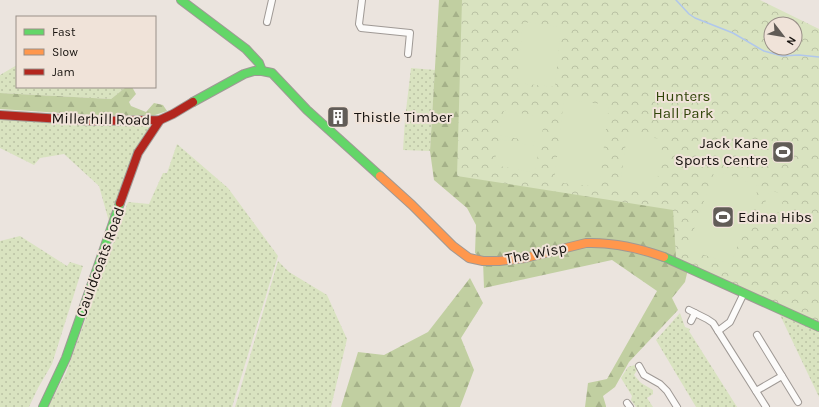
<svg xmlns="http://www.w3.org/2000/svg" width="819" height="407" font-family="Karla,sans-serif">
<style>
.grass{fill:url(#grass-dots)}
.forest{fill:url(#forest-firs)}
.park{fill:url(#park-crowns);fill-rule:evenodd}
.pitch{fill:#d9e3c0}
.lines{fill:none;stroke-linecap:round;stroke-linejoin:round}
.stream{stroke:#b0c7ec;stroke-width:1.5}
.street-casing{stroke:#9f9995;stroke-width:8}
.fast-casing{stroke:#9f9995;stroke-width:10}
.slow-casing{stroke:#9f9995;stroke-width:10}
.jam-casing{stroke:#9f9995;stroke-width:10}
.street{stroke:#fcfbfa;stroke-width:6}
.fast{stroke:#63d668;stroke-width:8}
.slow{stroke:#ff974d;stroke-width:8}
.jam{stroke:#b3261e;stroke-width:8}
.labels{text-anchor:middle;dominant-baseline:central;stroke-width:4;stroke-linejoin:round;paint-order:stroke}
.park-label{font-size:15px;fill:#32450a;stroke:#f0e3d9}
.poi-label{font-size:15px;fill:#16120e;stroke:#f0e3d9;text-anchor:start}
.street-label{font-size:15px;fill:#16120e;stroke:#f0e3d9}
</style>
<defs>
<pattern id="grass-dots" width="8" height="8" patternUnits="userSpaceOnUse"><rect width="8" height="8" fill="#d9e3c0"/><path d="M2 2h.1M6 6h.1" fill="none" stroke="#bac2a4" stroke-width="1.8" stroke-linecap="round"/></pattern>
<pattern id="forest-firs" width="22" height="20" patternUnits="userSpaceOnUse"><rect width="22" height="20" fill="#c1cfa1"/><path d="M5 1l3.5 6h-7zM16 11l3.5 6h-7z" fill="#a5b189"/></pattern>
<pattern id="park-crowns" width="20" height="18" patternUnits="userSpaceOnUse"><rect width="20" height="18" fill="#d9e3c0"/><path d="M2 6a3 3 0 1 1 6 0M12 15a3 3 0 1 1 6 0" fill="none" stroke="#bac2a4"/></pattern>
</defs>
<rect width="100%" height="100%" fill="#ebe4de"/>
<g class="grass">
<path d="M 17,65 L 17,87 L 126,87 L 111,99 L 0,93 L 0,75 Z"/>
<path d="M 411,68 L 435,70 L 430,151 L 403,150 L 405,119 Z"/>
<path d="M 0,119 L 92,124 L 152,126 L 110,225 L 99,186 L 64,154 L 40,158 L 34,165 L 0,148 Z"/>
<path d="M 177,144 L 228,188 L 278,256 L 232,407 L 48,407 L 66,373 L 128,202 L 149,204 L 163,173 L 167,173 Z"/>
<path d="M 20,236 L 67,266 L 70,262 L 83,266 L 52,364 L 38,388 L 29,407 L 0,407 L 0,241 Z"/>
<path d="M 278,261 L 289,272 L 327,295 L 347,339 L 331,407 L 235,407 Z"/>
<path d="M 680,313 L 685,327 L 690,329 L 689,331 L 737,407 L 696,407 L 656,340 Z"/>
<path d="M 780,315 L 819,332 L 819,397 Z"/>
<path d="M 635,365 L 637,370 L 634,375 L 641,383 L 653,390 L 653,394 L 647,398 L 653,407 L 636,407 L 631,400 L 632,396 L 621,378 L 628,367 Z"/>
</g>
<g class="forest">
<path d="M 439,0 L 462,0 L 677,136 L 689,265 L 685,282 L 672,298 L 678,310 L 629,362 L 615,387 L 603,396 L 606,406 L 606,407 L 585,407 L 588,383 L 607,379 L 657,291 L 612,260 L 484,288 L 483,261 L 475,253 L 476,225 L 467,208 L 434,180 L 430,151 Z"/>
<path d="M 126,87 L 132,87 L 136,94 L 129,102 L 131,106 L 146,112 L 154,103 L 163,105 L 167,111 L 152,116 L 92,115 L 0,109 L 0,93 L 111,99 Z"/>
<path d="M 470,278 L 483,303 L 461,338 L 474,370 L 460,407 L 341,407 L 358,352 L 384,355 L 428,332 Z"/>
</g>
<path class="park" d="M 462,0 L 760,0 L 819,29 L 819,323 L 676,258 L 673,210 L 457,176 ZM 771,24 L 795,24 L 795,48 L 771,48 Z"/>
<g class="pitch">
<path d="M 523,22 L 561,27 L 555,87 L 517,83 Z"/>
<path d="M 564,99 L 609,105 L 599,187 L 554,182 Z"/>
<path d="M 504,110 L 545,118 L 540,143 L 499,135 Z"/>
<path d="M 627,135 L 663,139 L 656,190 L 620,186 Z"/>
<path d="M 499,139 L 539,147 L 535,173 L 494,165 Z"/>
<path d="M 715,170 L 759,186 L 731,264 L 687,249 Z"/>
<path d="M 772,191 C 778,192 782,194 784,199 L 775,218 L 770,221 L 764,219 L 761,214 L 769,192 Z"/>
</g>
<g class="lines">
<path class="stream" d="M 676,0 L 689,14 L 695,18 L 733,33 L 764,51 L 782,56 L 799,55 L 819,57"/>
<g class="street-casing">
<g id="street">
<path d="M 362,0 L 359,24 L 361,28 L 410,33 L 408,54"/>
<path d="M 267,22 L 272,0"/>
<path d="M 689,310 L 707,319 L 713,323 L 766,407"/>
<path d="M 691,321 L 695,313"/>
<path d="M 718,331 L 730,322 L 744,293"/>
<path d="M 757,335 L 798,402"/>
<path d="M 639,366 L 644,375 L 660,384 L 667,391 L 677,407"/>
<path d="M 756,391 L 782,376"/>
<path d="M 627,403 L 630,407"/>
</g>
</g>
<g class="fast-casing">
<g id="fast">
<path d="M 181,0 L 246,49 L 259,63 L 262,71"/>
<path d="M 193,102 L 244,74 L 254,71 L 262,71 L 272,73 L 307,110 L 380,176"/>
<path d="M 664,257 L 819,327"/>
<path d="M 43,407 L 66,358 L 120,203"/>
</g>
</g>
<g class="slow-casing">
<path id="slow" d="M 380,176 L 412,205 L 453,246 L 469,258 L 483,261 L 499,261 L 525,258 L 586,243 C 613,242 639,248 664,257"/>
</g>
<g class="jam-casing">
<g id="jam">
<path d="M 0,115 L 93,121 L 160,120 L 173,114 L 193,102"/>
<path d="M 120,203 L 138,153 L 160,120"/>
</g>
</g>
<use href="#street" class="street"/>
<use href="#fast" class="fast"/>
<use href="#slow" class="slow"/>
<use href="#jam" class="jam"/>
</g>
<defs>
<g id="building-square" transform="scale(1.15)"><rect x="-9" y="-9" width="18" height="18" rx="4" fill="#615c57" stroke="#f0e3d9"/><path d="M-4-6H4V6H1V3H-1V6H-4ZM-2.5-4.3h1.7v1.8h-1.7ZM.8-4.3h1.7v1.8H.8ZM-2.5-1h1.7V.8h-1.7ZM.8-1h1.7V.8H.8Z" fill="#fff"/></g>
<g id="stadium-square" transform="scale(1.15)"><rect x="-9" y="-9" width="18" height="18" rx="4" fill="#615c57" stroke="#f0e3d9"/><path d="M0-5a6.5 5 0 1 0 0 10a6.5 5 0 1 0 0-10ZM-3.5-1.8h7v3.6h-7Z" fill="#fff"/></g>
</defs>
<g fill-rule="evenodd">
<use href="#building-square" x="338" y="117"/>
<use href="#stadium-square" x="783" y="152"/>
<use href="#stadium-square" x="723" y="217"/>
</g>
<g class="labels">
<g class="park-label">
<text x="683" y="96">Hunters<tspan x="683" dy="17">Hall Park</tspan></text>
</g>
<g class="poi-label">
<text x="354" y="117">Thistle Timber</text>
<text x="768" y="143" text-anchor="end">Jack Kane<tspan x="768" dy="17">Sports Centre</tspan></text>
<text x="738" y="217">Edina Hibs</text>
</g>
<g class="street-label">
<text transform="translate(101 119) rotate(1)">Millerhill Road</text>
<text transform="translate(536 253) rotate(-11)">The Wisp</text>
<text transform="translate(100 262) rotate(-70)">Cauldcoats Road</text>
</g>
</g>
<rect x="16" y="16" width="140" height="72" fill="#f0e3d9" stroke="#998f88"/>
<rect x="24" y="29" width="20" height="6" fill="#63d668" stroke="#998f88"/>
<text x="52" y="36" font-size="12" fill="#16120e">Fast</text>
<rect x="24" y="49" width="20" height="6" fill="#ff974d" stroke="#998f88"/>
<text x="52" y="56" font-size="12" fill="#16120e">Slow</text>
<rect x="24" y="69" width="20" height="6" fill="#b3261e" stroke="#998f88"/>
<text x="52" y="76" font-size="12" fill="#16120e">Jam</text>
<g transform="translate(783 36) rotate(121)"><circle r="19" fill="#f0e3d9" stroke="#998f88"/>
<path d="M0-3L7 15L0 10L-7 15Z" fill="#615c57"/>
<text y="-6" font-size="11" font-weight="bold" text-anchor="middle" fill="#16120e">N</text>
</g>
</svg>
